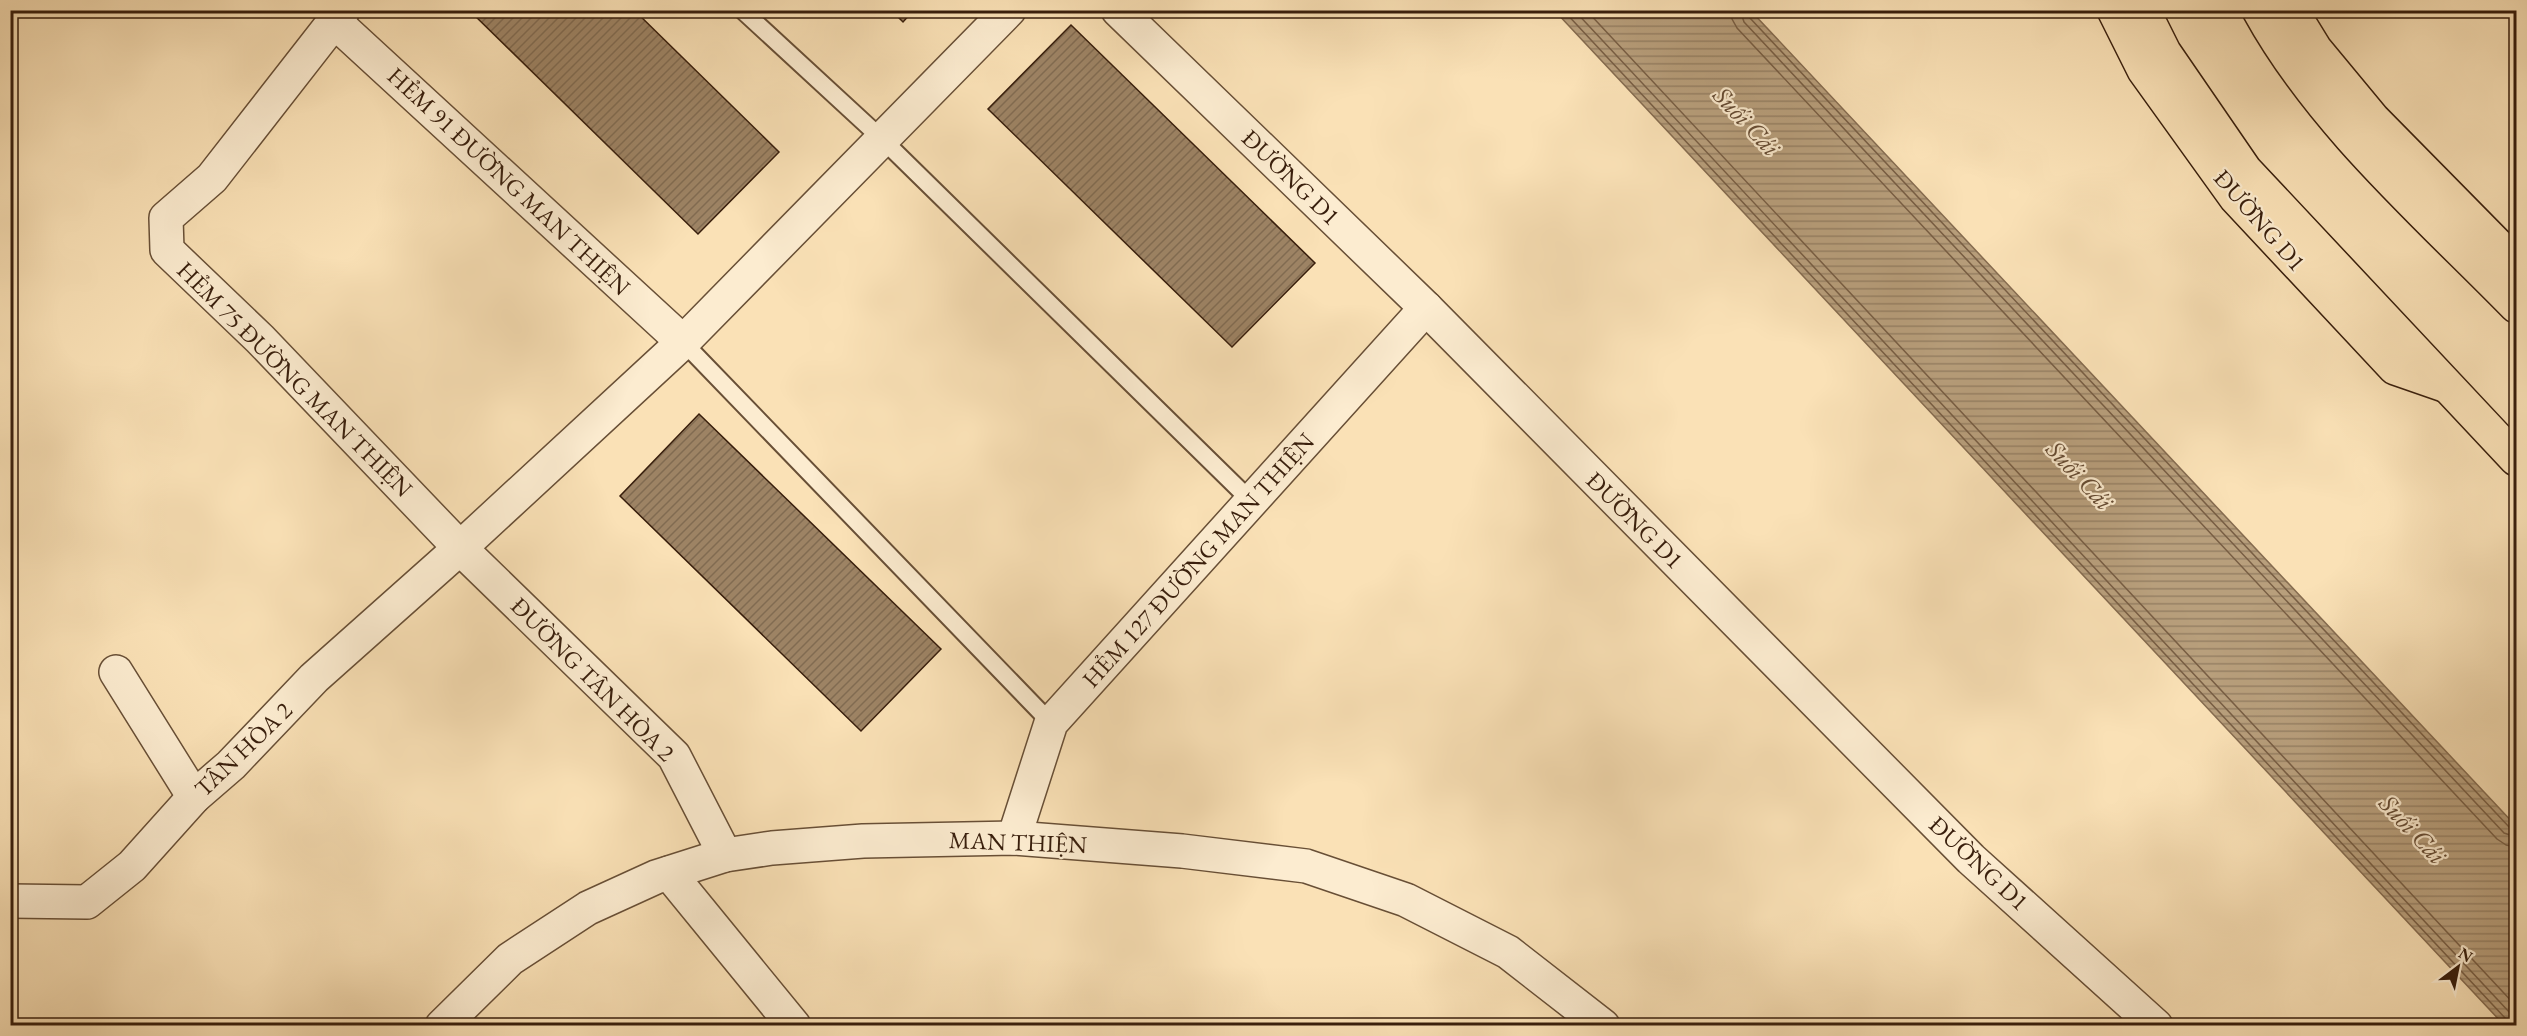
<svg xmlns="http://www.w3.org/2000/svg" width="2527" height="1036" font-family="'EB Garamond',serif">
<style>
.water{fill:url(#water-rules);stroke:#856b4f;stroke-width:1.5}
.lines{fill:none;stroke-linecap:round;stroke-linejoin:round}
.shore{stroke:#785e44;stroke-width:1.5}
.building{fill:url(#building-hatch);stroke:#381e0c;stroke-width:1.5}
.service-casing{stroke:#684f36;stroke-width:20}
.minor-casing{stroke:#684f36;stroke-width:36}
.tertiary-casing{stroke:#684f36;stroke-width:36}
.primary-casing{stroke:#381e0c;stroke-width:36}
.service{stroke:#fcecd0;stroke-width:16}
.minor{stroke:#fcecd0;stroke-width:33}
.tertiary{stroke:#fcecd0;stroke-width:33}
.primary{stroke:#fae1b6;stroke-width:33}
.labels{text-anchor:middle;dominant-baseline:central;stroke-width:4.5;stroke-linejoin:round;paint-order:stroke}
.street-label{font-size:24px;fill:#381e0c;stroke:#fcecd0}
.water-label{font-size:26px;font-style:italic;fill:#654b33;stroke:#fcecd0}
</style>
<defs>
<pattern id="water-rules" width="6" height="5" patternUnits="userSpaceOnUse" patternTransform="scale(1.5)"><rect width="6" height="5" fill="#b89f7c"/><path d="M0 2.5h6" fill="none" stroke="#978164"/></pattern>
<pattern id="building-hatch" width="6" height="6" patternUnits="userSpaceOnUse" patternTransform="scale(1.5)"><rect width="6" height="6" fill="#9d8364"/><path d="M-1 1l2-2M0 6l6-6M5 7l2-2" fill="none" stroke="#816b51"/></pattern>
</defs>
<rect width="100%" height="100%" fill="#fae1b6"/>
<filter id="stains"><feTurbulence type="fractalNoise" baseFrequency=".00333" numOctaves="4"/><feColorMatrix values="0 0 0 0 .2 0 0 0 0 .09 0 0 0 0 .02 0 0 0 .5 -.17"/></filter>
<radialGradient id="worn" r=".72"><stop offset=".6" stop-color="#630" stop-opacity="0"/><stop offset="1" stop-color="#630" stop-opacity=".3"/></radialGradient>
<path class="water" d="M 1555,11 L 1751,11 L 2516,826 L 2516,1025 L 2504,1025 Z"/>
<g class="lines">
<g class="shore">
<path d="M 1563,10 L 2506,1019 L 2508,1026"/>
<path d="M 1574,10 L 2511,1014 L 2515,1026"/>
<path d="M 1586,10 L 2516,1006"/>
<path d="M 1731,10 L 1732,19 L 1737,28 L 2497,839 L 2506,845 L 2516,847"/>
<path d="M 1740,10 L 1744,22 L 2504,833 L 2516,837"/>
<path d="M 1747,10 L 1749,17 L 2510,828 L 2516,830"/>
</g>
</g>
<g class="building">
<path d="M 469,10 L 634,10 L 779,152 L 698,234 Z"/>
<path d="M 891,10 L 914,10 L 903,22 Z"/>
<path d="M 1071,25 L 1315,263 L 1232,347 L 988,109 Z"/>
<path d="M 699,414 L 941,649 L 861,731 L 620,496 Z"/>
</g>
<g class="lines">
<g class="service-casing">
<g id="service">
<path d="M 742,10 L 882,139 L 1251,501"/>
<path d="M 683,342 L 1051,723"/>
</g>
</g>
<g class="minor-casing">
<g id="minor">
<path d="M 343,10 L 212,178 L 166,218 L 167,250 L 260,339 L 460,548 L 674,756 L 725,855"/>
<path d="M 1118,10 L 1426,308 L 1971,859 L 2156,1026"/>
<path d="M 334,21 L 683,342"/>
<path d="M 116,672 L 194,797"/>
<path d="M 1014,838 L 1051,723 L 1426,308"/>
<path d="M 669,873 L 794,1026"/>
<path d="M 10,901 L 87,902 L 132,866 L 194,797 L 231,765 L 314,678 L 460,548 L 683,342 L 1009,10"/>
</g>
</g>
<g class="tertiary-casing">
<path id="tertiary" d="M 442,1026 L 510,959 L 588,908 L 656,877 L 725,855 L 772,848 L 863,841 L 1014,838 L 1182,851 L 1306,866 L 1406,900 L 1508,952 L 1603,1026"/>
</g>
<g class="primary-casing">
<g id="primary">
<path d="M 2114,10 L 2144,70 L 2236,198 L 2395,368 L 2444,385"/>
<path d="M 2143,10 L 2164,52 L 2245,170 L 2516,459"/>
<path d="M 2259,10 C 2321,123 2427,215 2516,306"/>
<path d="M 2291,10 L 2315,49 L 2373,119 L 2509,257 L 2516,294"/>
</g>
</g>
<use href="#service" class="service"/>
<use href="#minor" class="minor"/>
<use href="#tertiary" class="tertiary"/>
<use href="#primary" class="primary"/>
</g>
<g class="labels">
<g class="street-label">
<text transform="translate(1291 177) rotate(44)">ĐƯỜNG D1</text>
<text transform="translate(509 181) rotate(43)">HẺM 91 ĐƯỜNG MAN THIỆN</text>
<text transform="translate(2260 220) rotate(49)">ĐƯỜNG D1</text>
<text transform="translate(295 379) rotate(45)">HẺM 75 ĐƯỜNG MAN THIỆN</text>
<text transform="translate(1635 520) rotate(45)">ĐƯỜNG D1</text>
<text transform="translate(1198 560) rotate(-48)">HẺM 127 ĐƯỜNG MAN THIỆN</text>
<text transform="translate(593 679) rotate(45)">ĐƯỜNG TÂN HÒA 2</text>
<text transform="translate(243 749) rotate(-44)">TÂN HÒA 2</text>
<text transform="translate(1018 842) rotate(2)">MAN THIỆN</text>
<text transform="translate(1979 863) rotate(43)">ĐƯỜNG D1</text>
</g>
<g class="water-label">
<text transform="translate(1747 121) rotate(47)">Suối Cái</text>
<text transform="translate(2080 475) rotate(47)">Suối Cái</text>
<text transform="translate(2413 829) rotate(47)">Suối Cái</text>
</g>
</g>
<rect width="2527" height="1036" fill="none" stroke="#fae1b6" stroke-width="36"/>
<rect x="12" y="12" width="2503" height="1012" fill="none" stroke="#381e0c" stroke-width="3"/>
<rect x="18" y="18" width="2491" height="1000" fill="none" stroke="#381e0c" stroke-width="1.5"/>
<g transform="translate(2458 967) rotate(32)" stroke="#fcecd0" stroke-width="4.5" paint-order="stroke">
<path d="M0-4.5L10 22L0 15L-10 22Z" fill="#381e0c"/>
<text y="-9" font-size="16" font-weight="bold" text-anchor="middle" fill="#381e0c">N</text>
</g>
<rect width="100%" height="100%" filter="url(#stains)"/>
<rect width="100%" height="100%" fill="url(#worn)"/>
</svg>
